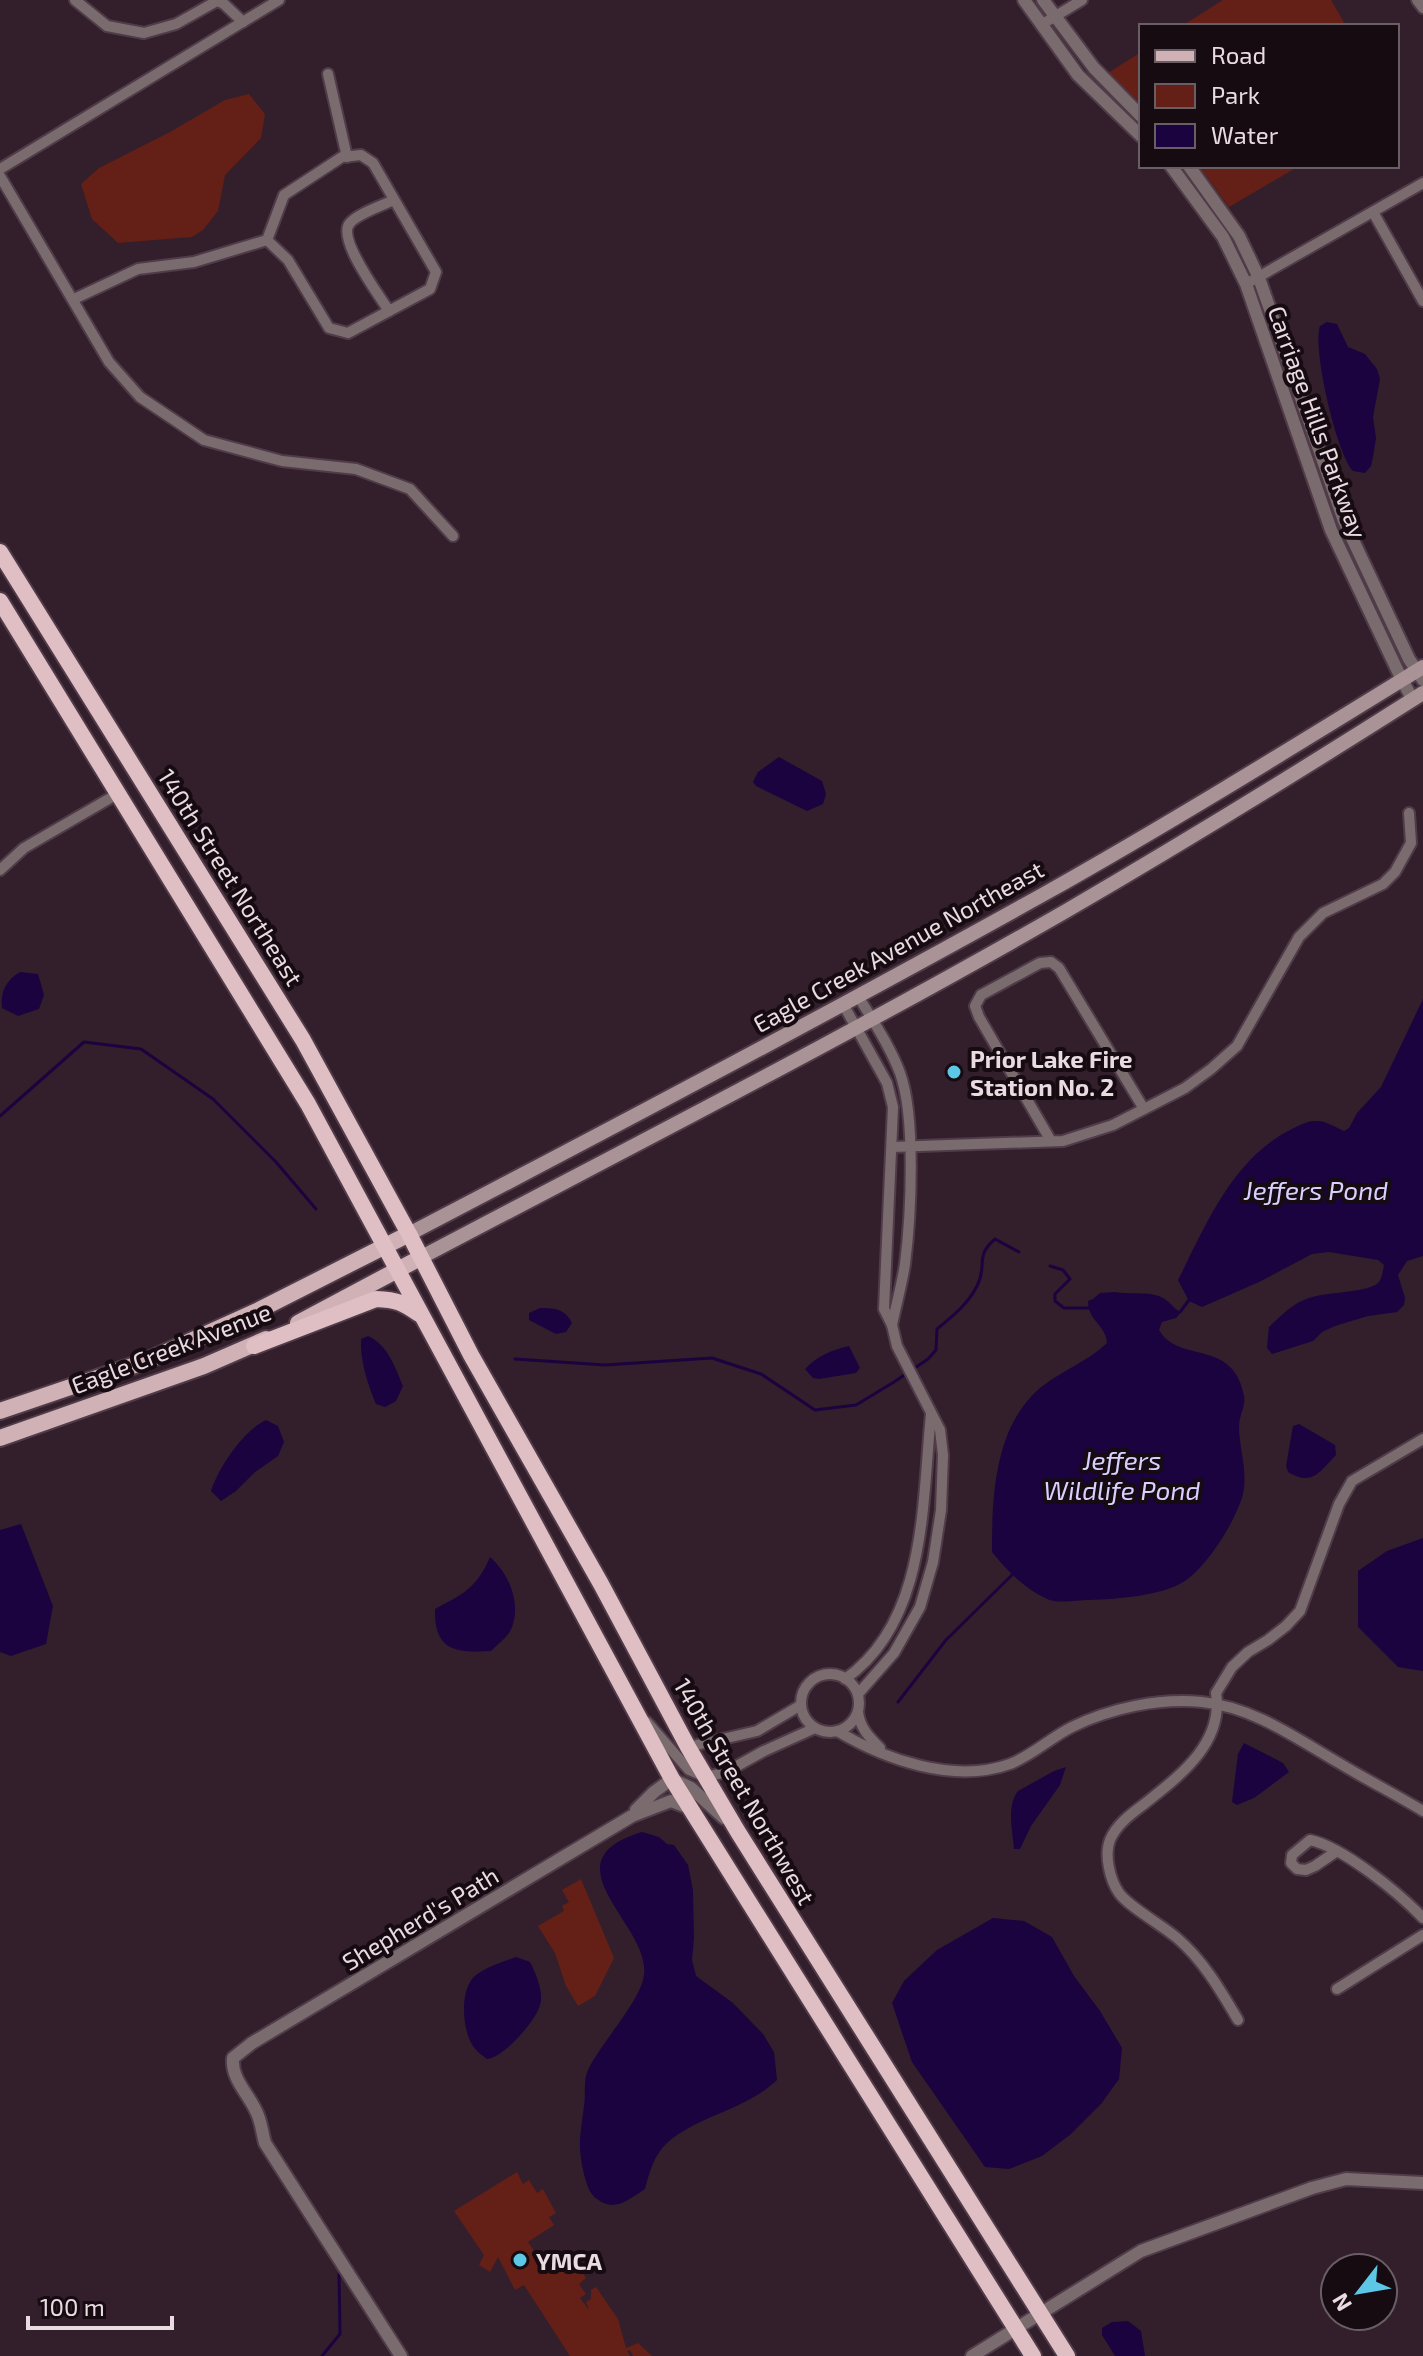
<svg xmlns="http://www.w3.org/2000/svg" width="1423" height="2356" font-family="'Exo 2',sans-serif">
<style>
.green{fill:#642016}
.water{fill:#1b033f}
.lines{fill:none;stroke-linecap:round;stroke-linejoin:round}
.stream{stroke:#1b033f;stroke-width:3}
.minor-casing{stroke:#503c48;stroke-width:14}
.tertiary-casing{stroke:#503c48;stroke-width:16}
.secondary-casing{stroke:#503c48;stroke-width:18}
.primary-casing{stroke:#503c48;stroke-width:20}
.trunk-casing{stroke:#503c48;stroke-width:20}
.minor{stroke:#7a6b6e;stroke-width:10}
.tertiary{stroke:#7a6b6e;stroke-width:12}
.secondary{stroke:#aa9397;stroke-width:14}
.primary{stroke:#cfb1b6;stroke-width:16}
.trunk{stroke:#e0bfc4;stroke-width:16}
.poi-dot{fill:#5cc7e7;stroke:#150b11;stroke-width:3}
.labels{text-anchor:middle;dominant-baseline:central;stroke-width:8;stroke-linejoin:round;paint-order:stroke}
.street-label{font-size:24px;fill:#eadbe3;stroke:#150b11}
.poi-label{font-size:24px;font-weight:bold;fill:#eadbe3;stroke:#150b11;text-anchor:start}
.water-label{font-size:26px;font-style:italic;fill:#d8d0fe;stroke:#150b11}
</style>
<rect width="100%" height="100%" fill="#331e2b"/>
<g class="green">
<path d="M 1223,0 L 1331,0 L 1346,26 L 1182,26 Z"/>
<path d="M 1141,52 L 1141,104 L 1108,73 Z"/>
<path d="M 249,94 L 265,114 L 261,138 L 225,175 L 218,211 L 203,230 L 192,237 L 118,243 L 92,219 L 81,184 L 99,168 L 170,132 L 225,100 Z"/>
<path d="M 1199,166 L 1299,166 L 1229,207 Z"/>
<path d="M 581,1879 L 614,1958 L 595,1996 L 578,2006 L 566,1986 L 555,1953 L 538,1926 L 564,1911 L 562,1906 L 569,1902 L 562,1890 Z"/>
<path d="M 517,2172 L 523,2184 L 529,2180 L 537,2193 L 543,2189 L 556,2213 L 549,2217 L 554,2225 L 528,2242 L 545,2267 L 569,2253 L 586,2278 L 579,2284 L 586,2294 L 580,2298 L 589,2310 L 586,2302 L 591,2299 L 591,2290 L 596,2287 L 618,2319 L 626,2348 L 638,2343 L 652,2356 L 633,2356 L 630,2350 L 627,2351 L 630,2356 L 570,2356 L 524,2285 L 515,2290 L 498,2257 L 490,2272 L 479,2265 L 484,2255 L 454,2211 Z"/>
</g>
<g class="water">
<path d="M 1327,322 L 1337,324 L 1348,347 L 1365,354 L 1377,369 L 1380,379 L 1373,417 L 1376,438 L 1373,457 L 1371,466 L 1365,473 L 1353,471 C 1337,455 1312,348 1320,326 Z"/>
<path d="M 779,757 L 822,781 L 826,794 L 823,804 L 807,811 L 756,786 L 753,782 L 758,772 Z"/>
<path d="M 20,972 L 38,974 L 44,995 L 39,1009 L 18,1016 L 2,1008 C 0,992 6,980 20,972 Z"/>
<path d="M 1423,999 L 1423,1256 L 1407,1261 L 1398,1275 L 1405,1298 L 1404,1305 L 1397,1312 L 1368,1316 L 1335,1326 L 1322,1332 L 1313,1341 L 1272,1354 L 1267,1348 L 1269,1327 C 1280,1317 1291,1305 1304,1300 C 1322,1291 1365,1294 1378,1283 C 1382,1279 1383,1270 1384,1265 L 1378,1260 L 1329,1252 L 1312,1254 L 1259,1282 L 1202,1307 L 1189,1301 L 1178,1280 C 1206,1225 1230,1164 1286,1132 C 1295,1128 1305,1121 1315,1121 C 1325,1120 1335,1127 1344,1131 L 1349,1128 L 1357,1113 L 1381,1087 Z"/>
<path d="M 1115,1292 C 1130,1295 1154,1290 1166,1300 C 1172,1304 1174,1309 1181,1312 L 1176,1318 L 1162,1322 L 1159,1330 C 1178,1364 1234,1338 1244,1396 C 1246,1405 1239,1416 1239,1426 C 1239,1450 1249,1473 1242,1498 C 1233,1524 1211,1560 1189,1578 C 1167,1596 1117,1599 1089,1600 C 1077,1600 1058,1604 1047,1599 C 1025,1589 1007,1571 992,1552 C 992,1498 994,1427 1040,1388 C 1061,1371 1087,1362 1107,1343 C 1106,1325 1088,1321 1088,1301 L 1093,1299 L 1100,1293 Z"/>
<path d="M 540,1308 C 555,1308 565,1309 572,1323 L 566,1332 L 556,1334 L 529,1320 L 529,1313 Z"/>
<path d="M 368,1336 C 388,1345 395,1367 403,1386 L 396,1401 L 385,1407 L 376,1404 C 368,1385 360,1361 361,1339 Z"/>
<path d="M 849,1346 L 860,1368 L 856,1373 L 819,1379 L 813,1378 L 805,1369 C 817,1356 832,1350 849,1346 Z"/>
<path d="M 266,1420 L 278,1426 L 284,1442 L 278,1456 L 255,1472 L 236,1491 L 221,1501 L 211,1491 C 219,1467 243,1431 266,1420 Z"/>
<path d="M 1299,1424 L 1335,1445 L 1336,1455 C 1320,1471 1313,1487 1288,1472 L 1286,1466 L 1293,1426 Z"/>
<path d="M 21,1524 L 53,1606 L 46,1644 L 11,1656 L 0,1652 L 0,1530 Z"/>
<path d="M 1423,1538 L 1423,1671 L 1398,1667 L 1358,1627 L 1358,1571 L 1387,1551 Z"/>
<path d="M 490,1557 C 509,1574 521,1602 512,1627 C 509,1636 498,1644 491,1651 C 456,1653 434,1651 435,1609 C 463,1594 477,1588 490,1557 Z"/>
<path d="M 1244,1743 L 1283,1763 L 1289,1772 L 1254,1798 L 1237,1805 L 1232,1802 L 1238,1754 Z"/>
<path d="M 1066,1767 L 1060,1785 L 1031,1826 L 1020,1849 L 1014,1849 C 1013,1832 1006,1806 1018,1791 L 1054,1771 Z"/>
<path d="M 642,1832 L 659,1837 L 667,1844 L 674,1845 L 688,1865 L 693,1890 L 694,1938 L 692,1960 L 696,1976 L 733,2003 L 763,2034 L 774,2052 L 777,2080 C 744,2111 699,2115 667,2143 C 654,2155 649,2173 645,2189 C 629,2199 615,2213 597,2199 C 589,2193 588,2187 585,2178 C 577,2146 580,2138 584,2106 C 586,2095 583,2080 588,2070 C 600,2044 641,2001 644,1975 C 651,1925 543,1862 642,1832 Z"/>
<path d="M 993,1918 L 1024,1921 L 1052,1937 L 1074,1976 L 1100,2011 L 1122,2048 L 1119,2079 L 1101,2104 L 1071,2134 L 1042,2156 L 1009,2169 L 985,2167 L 912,2062 L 892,2003 L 904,1981 L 937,1950 Z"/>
<path d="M 516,1957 L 530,1962 C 536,1974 544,1992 540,2005 C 536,2021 503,2058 487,2059 C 482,2055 476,2051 473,2046 C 462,2030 459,1988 476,1975 C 488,1966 503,1962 516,1957 Z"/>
<path d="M 1128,2321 L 1141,2331 L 1145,2356 L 1115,2356 L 1102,2335 L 1102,2328 L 1112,2322 Z"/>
</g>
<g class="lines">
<g class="stream">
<path d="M 0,1116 L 84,1042 L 141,1049 L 213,1099 L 276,1162 L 316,1209"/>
<path d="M 1050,1266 L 1063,1270 L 1070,1279 L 1055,1294 L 1055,1301 L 1064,1308 L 1089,1308"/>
<path d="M 1180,1312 L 1189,1300"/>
<path d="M 515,1359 L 605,1365 L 712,1358 L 761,1374 L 815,1410 L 856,1405 L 894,1382 L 928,1359 L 936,1350 L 937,1329 C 953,1316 968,1304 977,1286 C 988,1265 974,1257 995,1239 L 1019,1252"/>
<path d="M 898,1702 L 946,1640 L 1012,1575"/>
<path d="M 322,2356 L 340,2334 L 339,2274"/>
</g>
<g class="minor-casing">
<g id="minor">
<path d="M 75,0 L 107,26 L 144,33 L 176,24 L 217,1 L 224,4 L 243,22"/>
<path d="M 1417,0 L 1423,8"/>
<path d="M 1041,25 L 1082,0"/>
<path d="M 328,74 L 347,157"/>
<path d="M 361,155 L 373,163 L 436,272 L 430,289 L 348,333 L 329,328 L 288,260 L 267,240 L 284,195 L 342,157 Z"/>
<path d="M 0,169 L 279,0"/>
<path d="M 0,176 L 109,362 L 140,397 L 204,440 L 282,461 L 356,469 L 410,489 L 453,536"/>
<path d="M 1373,212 L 1423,301"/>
<path d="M 1246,284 L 1423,183"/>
<path d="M 74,299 L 138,269 L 194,262 L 267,240"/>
<path d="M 389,311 C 379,295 336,238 350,223 C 357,214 383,205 394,200"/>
<path d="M 0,870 L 24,848 L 119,793"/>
<path d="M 858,996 C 873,1021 890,1046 900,1073 C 916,1117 911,1216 905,1264 C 902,1284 896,1305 892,1325"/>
<path d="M 843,1004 L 887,1083 L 893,1107 L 884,1309 L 892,1325 L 897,1346 L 940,1430 L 943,1455 L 941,1510 L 933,1562 L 920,1607 L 894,1653 L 858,1694"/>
<path d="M 1051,1141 L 979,1017 L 975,1006 L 981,995 L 1040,963 L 1051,962 L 1059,968 L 1144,1109"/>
<path d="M 892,1147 L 1063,1141 L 1113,1125 L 1185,1088 L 1211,1069 L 1237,1046 L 1299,937 L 1323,913 L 1383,884 L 1395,872 L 1411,843 L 1409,813"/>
<circle cx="830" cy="1703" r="29"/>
<path d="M 845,1679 C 927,1622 922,1503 931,1414"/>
<path d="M 858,1712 C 860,1728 869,1737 880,1748"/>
<path d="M 647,1722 L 689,1770 L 706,1777 L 726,1772 L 764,1751 L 815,1728"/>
<path d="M 837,1731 C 886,1760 954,1784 1010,1764 C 1033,1755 1050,1738 1072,1727 C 1111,1708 1158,1698 1202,1702 C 1253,1707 1296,1738 1339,1763 C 1367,1780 1395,1794 1423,1811"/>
<path d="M 688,1747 L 757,1731 L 801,1705"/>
<path d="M 1337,1851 L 1315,1866 L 1306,1870 L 1297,1869 L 1291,1863 L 1292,1855 L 1310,1840 C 1343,1847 1399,1893 1423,1918"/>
<path d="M 1337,1989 L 1423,1935"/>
<path d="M 1238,2020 C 1221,1991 1203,1960 1177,1938 C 1162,1925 1129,1907 1119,1893 C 1110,1880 1104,1855 1110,1840 C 1116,1825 1131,1814 1143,1805 C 1178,1777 1224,1744 1216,1693 L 1232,1667 L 1248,1652 L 1268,1640 L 1286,1626 L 1300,1611 L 1339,1504 L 1352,1481 L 1423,1439"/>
</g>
</g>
<g class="tertiary-casing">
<g id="tertiary">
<path d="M 1024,0 L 1078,75 L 1141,136"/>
<path d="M 1043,0 L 1094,68 L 1141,116"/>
<path d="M 1171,166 L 1223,237 L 1246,284 L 1331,530 L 1402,680 L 1413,700"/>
<path d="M 1189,166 L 1239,236 L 1259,278 L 1344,521 L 1409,659 L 1423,680"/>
<path d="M 636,1810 L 654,1792 L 672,1779 L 691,1788 L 724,1818"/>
<path d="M 401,2356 L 265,2143 C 262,2132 261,2120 256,2111 C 248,2093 231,2079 233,2058 L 252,2043 L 632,1816 L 671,1801 L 689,1808"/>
<path d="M 972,2356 L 1141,2251 L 1312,2188 L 1346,2179 L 1423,2183"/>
</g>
</g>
<g class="secondary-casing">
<g id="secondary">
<path d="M 409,1234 C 622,1123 834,1011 1044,894 C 1172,822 1298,744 1423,667"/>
<path d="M 420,1258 C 636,1144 854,1033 1066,911 C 1186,841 1305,768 1423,693"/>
</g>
</g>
<g class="primary-casing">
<g id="primary">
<path d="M 298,1323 L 420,1258"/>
<path d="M 0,1411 L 144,1362 L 259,1310 L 409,1234"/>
<path d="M 0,1438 L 204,1366 L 266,1339"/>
</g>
</g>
<g class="trunk-casing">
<g id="trunk">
<path d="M 0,552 L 303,1040 L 409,1234 L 471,1355 L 601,1584 L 688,1747 L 738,1832 L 1067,2356"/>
<path d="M 0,601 L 308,1104 L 672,1779 L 1033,2356"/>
<path d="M 254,1346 L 376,1299 C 397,1300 402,1302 419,1314"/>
</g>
</g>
<use href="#minor" class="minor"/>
<use href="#tertiary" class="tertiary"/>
<use href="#secondary" class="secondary"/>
<use href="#primary" class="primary"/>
<use href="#trunk" class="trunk"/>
</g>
<g class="poi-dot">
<circle cx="954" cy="1072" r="8"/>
<circle cx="520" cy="2260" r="8"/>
</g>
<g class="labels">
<g class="street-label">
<text transform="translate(1318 422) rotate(70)">Carriage Hills Parkway</text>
<text transform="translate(231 877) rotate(58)">140th Street Northeast</text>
<text transform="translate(898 946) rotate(-29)">Eagle Creek Avenue Northeast</text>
<text transform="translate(171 1348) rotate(-21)">Eagle Creek Avenue</text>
<text transform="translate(745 1791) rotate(60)">140th Street Northwest</text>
<text transform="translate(420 1918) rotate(-31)">Shepherd's Path</text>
</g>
<g class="poi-label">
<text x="970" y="1058">Prior Lake Fire<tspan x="970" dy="28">Station No. 2</tspan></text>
<text x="536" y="2260">YMCA</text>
</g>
<g class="water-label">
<text x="1316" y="1189">Jeffers Pond</text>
<text x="1122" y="1459">Jeffers<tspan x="1122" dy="30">Wildlife Pond</tspan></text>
</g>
</g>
<rect x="1139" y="24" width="260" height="144" fill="#150b11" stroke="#6a5e65" stroke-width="2"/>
<rect x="1155" y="50" width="40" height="12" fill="#cfb1b6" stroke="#6a5e65" stroke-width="2"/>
<text x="1211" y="64" font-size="24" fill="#eadbe3">Road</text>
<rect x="1155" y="84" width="40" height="24" fill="#642016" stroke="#6a5e65" stroke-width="2"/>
<text x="1211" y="104" font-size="24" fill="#eadbe3">Park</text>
<rect x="1155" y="124" width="40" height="24" fill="#1b033f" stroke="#6a5e65" stroke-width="2"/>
<text x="1211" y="144" font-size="24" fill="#eadbe3">Water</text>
<g transform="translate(1359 2292) rotate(239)"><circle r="38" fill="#150b11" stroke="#6a5e65" stroke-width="2"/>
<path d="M0-6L14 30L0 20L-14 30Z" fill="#5cc7e7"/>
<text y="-12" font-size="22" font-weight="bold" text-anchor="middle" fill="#eadbe3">N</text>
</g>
<path d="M28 2316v12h144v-12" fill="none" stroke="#eadbe3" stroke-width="4"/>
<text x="40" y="2316" font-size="24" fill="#eadbe3" stroke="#150b11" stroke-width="6" paint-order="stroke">100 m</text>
</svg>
